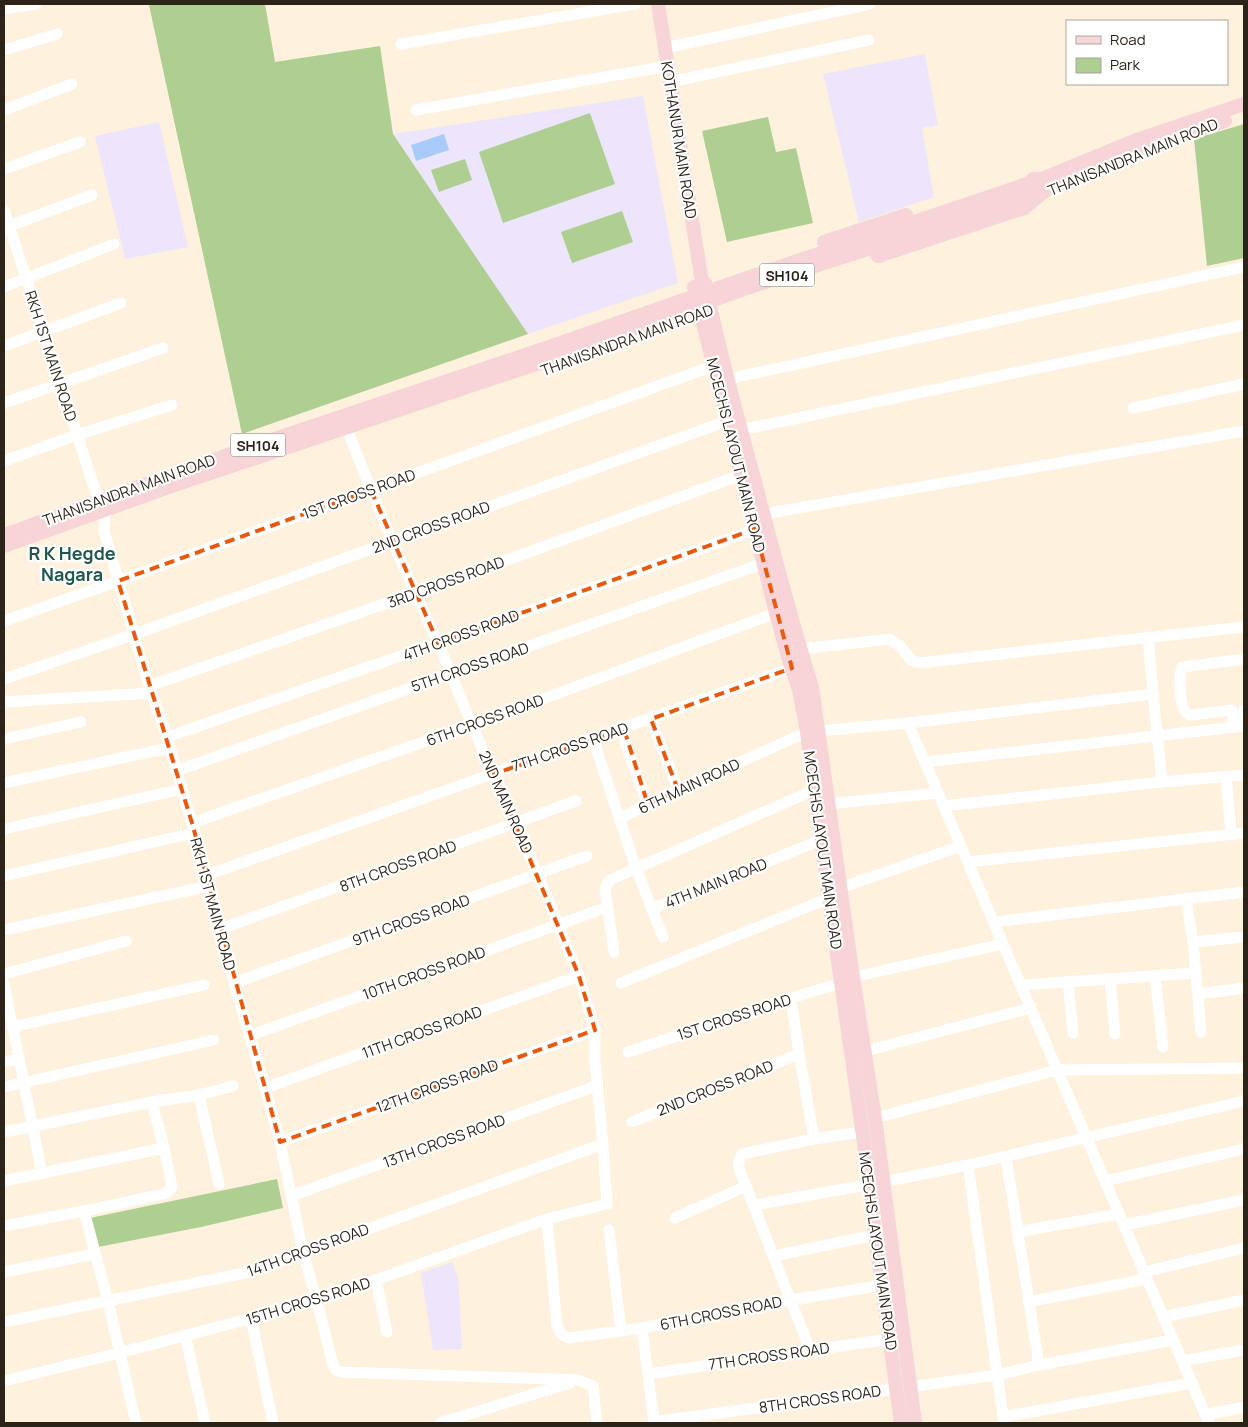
<svg xmlns="http://www.w3.org/2000/svg" width="1248" height="1427" font-family="Manrope,sans-serif">
<style>
.education{fill:#ede5fb}
.green{fill:#afce92}
.water{fill:#a9cbfa}
.lines{fill:none;stroke-linecap:round;stroke-linejoin:round}
.minor{stroke:#fff;stroke-width:11}
.major{stroke:#f6d4d7;stroke-width:14}
.marked{fill:none;stroke:#e8590c;stroke-width:4;stroke-dasharray:10 6;stroke-linejoin:round}
.labels{text-anchor:middle;dominant-baseline:central;stroke-width:4.5;stroke-linejoin:round;paint-order:stroke}
.shield{fill:#fff;stroke:#6c665e;stroke-width:1}
.shield-label{font-size:14px;font-weight:bold;fill:#2d2419}
.street-label{font-size:15px;fill:#2d2419;stroke:#fff}
.quarter-label{font-size:18px;font-weight:bold;fill:#20574d;stroke:#fff}
</style>
<rect width="100%" height="100%" fill="#fef1de"/>
<g class="education">
<path d="M 925,54 L 938,125 L 922,128 L 934,197 L 859,222 L 823,74 Z"/>
<path d="M 643,96 L 678,283 L 528,334 L 393,134 Z"/>
<path d="M 159,122 L 188,247 L 125,259 L 95,136 Z"/>
<path d="M 452,1262 L 458,1277 L 462,1349 L 433,1350 L 421,1273 Z"/>
</g>
<g class="green">
<path d="M 155,4 L 265,4 L 275,62 L 380,46 L 393,134 L 528,334 L 242,434 L 149,5 Z"/>
<path d="M 590,113 L 615,184 L 503,223 L 479,152 Z"/>
<path d="M 768,117 L 776,152 L 796,148 L 813,223 L 727,242 L 702,131 Z"/>
<path d="M 1244,124 L 1244,258 L 1207,266 L 1194,139 Z"/>
<path d="M 465,159 L 472,180 L 439,192 L 431,170 Z"/>
<path d="M 622,211 L 633,242 L 572,263 L 561,232 Z"/>
<path d="M 277,1179 L 283,1208 L 201,1227 L 98,1247 L 90,1218 Z"/>
</g>
<path class="water" d="M 444,134 L 449,150 L 416,161 L 411,145 Z"/>
<g class="lines">
<g class="minor">
<path d="M 4,9 L 36,4"/>
<path d="M 401,44 L 635,4"/>
<path d="M 665,48 L 870,4"/>
<path d="M 4,50 L 57,34"/>
<path d="M 670,82 L 869,40"/>
<path d="M 4,110 L 72,84"/>
<path d="M 416,110 L 668,66"/>
<path d="M 4,169 L 80,142"/>
<path d="M 4,210 L 99,502"/>
<path d="M 4,228 L 92,195"/>
<path d="M 4,287 L 114,244"/>
<path d="M 4,346 L 121,303"/>
<path d="M 728,379 L 1244,267"/>
<path d="M 4,403 L 163,348"/>
<path d="M 1133,408 L 1244,384"/>
<path d="M 741,430 L 1244,325"/>
<path d="M 4,461 L 77,435 L 172,405"/>
<path d="M 105,510 L 104,531 L 149,686 L 167,737 L 192,823 L 207,875 L 234,983 L 265,1088 L 280,1142 L 303,1252 L 317,1301 L 333,1365 L 336,1370 L 342,1372 L 579,1380 L 593,1386 L 597,1423"/>
<path d="M 764,514 L 1244,431"/>
<path d="M 4,621 L 118,581 L 713,366"/>
<path d="M 787,653 L 800,649 L 890,639 L 900,646 L 911,660 L 920,663 L 1244,627"/>
<path d="M 4,679 L 135,634 L 727,421"/>
<path d="M 149,686 L 416,593 L 741,475"/>
<path d="M 1153,694 L 1162,782"/>
<path d="M 4,702 L 152,693"/>
<path d="M 1244,710 L 1244,718"/>
<path d="M 651,719 L 678,790"/>
<path d="M 908,723 L 1209,1423"/>
<path d="M 1234,727 L 1232,710 L 1191,715 C 1188,714 1187,714 1185,711 C 1179,702 1179,676 1182,667 L 1244,659"/>
<path d="M 624,729 L 626,746 L 648,805"/>
<path d="M 818,731 L 908,723 L 1153,694 L 1148,637"/>
<path d="M 167,737 L 438,643 L 762,527"/>
<path d="M 4,739 L 81,722"/>
<path d="M 593,739 L 636,868 L 663,937"/>
<path d="M 925,762 L 1244,726"/>
<path d="M 176,771 L 764,563"/>
<path d="M 1226,776 L 1231,834"/>
<path d="M 4,783 L 169,748"/>
<path d="M 828,804 L 938,793"/>
<path d="M 944,806 L 1162,782 L 1244,775"/>
<path d="M 620,818 L 678,790 L 807,732"/>
<path d="M 192,823 L 472,725 L 776,613"/>
<path d="M 4,829 L 182,789"/>
<path d="M 968,862 L 1244,833"/>
<path d="M 207,875 L 792,668"/>
<path d="M 4,876 L 194,833"/>
<path d="M 840,888 L 961,846"/>
<path d="M 1186,899 L 1193,942 L 1201,1032"/>
<path d="M 651,909 L 821,840 L 829,838"/>
<path d="M 994,922 L 1244,892"/>
<path d="M 220,929 L 576,801"/>
<path d="M 4,930 L 209,886"/>
<path d="M 1193,942 L 1244,937"/>
<path d="M 614,952 L 605,890 L 607,884 L 610,880 L 814,790"/>
<path d="M 4,974 L 126,941"/>
<path d="M 1155,976 L 1163,1047"/>
<path d="M 853,977 L 1003,944"/>
<path d="M 1110,979 L 1115,1034"/>
<path d="M 1068,982 L 1073,1033"/>
<path d="M 234,983 L 587,856"/>
<path d="M 621,983 L 829,898"/>
<path d="M 4,984 L 42,1173"/>
<path d="M 1021,985 L 1196,973"/>
<path d="M 1198,994 L 1244,988"/>
<path d="M 791,998 L 799,1054 L 814,1139"/>
<path d="M 12,1027 L 204,985"/>
<path d="M 249,1036 L 599,910"/>
<path d="M 865,1051 L 1031,1008"/>
<path d="M 628,1052 L 791,998 L 841,983"/>
<path d="M 4,1062 L 19,1059"/>
<path d="M 4,1087 L 214,1040"/>
<path d="M 265,1088 L 579,976"/>
<path d="M 199,1095 L 233,1086"/>
<path d="M 875,1118 L 1057,1070 L 1244,1068"/>
<path d="M 632,1122 L 799,1054"/>
<path d="M 4,1132 L 152,1102 L 199,1095 L 219,1184"/>
<path d="M 280,1142 L 595,1030"/>
<path d="M 1006,1157 L 1039,1365"/>
<path d="M 968,1165 L 1004,1423"/>
<path d="M 4,1181 L 164,1148"/>
<path d="M 1105,1181 L 1244,1149"/>
<path d="M 746,1186 L 810,1350"/>
<path d="M 291,1196 L 596,1086"/>
<path d="M 754,1205 L 883,1182 L 968,1165 L 1244,1101"/>
<path d="M 84,1211 L 108,1301 L 136,1423"/>
<path d="M 675,1218 L 746,1186 C 742,1175 734,1165 742,1154 L 814,1139 L 861,1132"/>
<path d="M 547,1219 L 557,1326 L 561,1334 L 568,1338 L 642,1328 L 792,1300 L 883,1285"/>
<path d="M 1124,1225 L 1244,1200"/>
<path d="M 4,1226 L 84,1211 L 167,1193 L 172,1187 L 164,1148 L 152,1102"/>
<path d="M 609,1230 L 621,1331"/>
<path d="M 1017,1232 L 1119,1214"/>
<path d="M 774,1256 L 875,1235"/>
<path d="M 4,1272 L 95,1254"/>
<path d="M 1144,1272 L 1244,1248"/>
<path d="M 376,1280 L 387,1332"/>
<path d="M 1028,1302 L 1147,1279"/>
<path d="M 1163,1317 L 1244,1300"/>
<path d="M 251,1318 L 273,1423"/>
<path d="M 4,1322 L 249,1272 L 603,1144"/>
<path d="M 642,1328 L 654,1423"/>
<path d="M 185,1335 L 205,1423"/>
<path d="M 1182,1361 L 1244,1350"/>
<path d="M 648,1374 L 890,1339"/>
<path d="M 4,1381 L 119,1353 L 317,1301 L 547,1219 L 607,1204 L 603,1144 L 595,1063 L 595,1030 L 579,976 L 538,875 L 472,725 L 438,643 L 392,541 L 343,420"/>
<path d="M 1205,1415 L 1244,1407"/>
<path d="M 1003,1417 L 1192,1383"/>
<path d="M 653,1422 L 997,1375 L 1039,1365 L 1173,1340"/>
<path d="M 440,1423 L 570,1383"/>
</g>
<g class="major">
<path d="M 658,4 L 701,276"/>
<path d="M 1033,179 L 1042,179 L 1134,141 L 1244,104"/>
<path d="M 824,242 L 906,215"/>
<path d="M 878,256 L 1024,208 L 1047,189 L 1139,151 L 1225,121"/>
<path d="M 705,283 C 719,351 738,419 756,486 C 774,553 791,620 812,687 L 853,977 L 875,1118 L 915,1423"/>
<path d="M 694,287 L 776,613 L 787,653 L 799,690 L 807,732 L 829,898 L 870,1185 L 875,1235 L 901,1423"/>
<path d="M 4,535 L 236,452 L 555,345 L 735,282 L 1042,179"/>
<path d="M 4,546 L 166,488 L 530,366 L 747,288 L 1019,200 L 1047,189"/>
</g>
</g>
<path class="marked" d="M 371,490 L 438,643 L 755,529 L 792,668 L 651,719 L 678,790 L 648,805 L 624,729 L 494,774 L 579,976 L 595,1030 L 280,1142 L 192,823 L 118,581 Z"/>
<g class="labels">
<g class="shield">
<rect x="759.5" y="263.5" width="55" height="23" rx="4"/>
<rect x="230.5" y="433.5" width="55" height="23" rx="4"/>
</g>
<g class="shield-label">
<text x="787" y="275">SH104</text>
<text x="258" y="445">SH104</text>
</g>
<g class="street-label">
<text transform="translate(679 140) rotate(81)">KOTHANUR MAIN ROAD</text>
<text transform="translate(1133 157) rotate(-22)">THANISANDRA MAIN ROAD</text>
<text transform="translate(627 340) rotate(-20)">THANISANDRA MAIN ROAD</text>
<text transform="translate(51 356) rotate(72)">RKH 1ST MAIN ROAD</text>
<text transform="translate(736 455) rotate(76)">MCECHS LAYOUT MAIN ROAD</text>
<text transform="translate(129 490) rotate(-20)">THANISANDRA MAIN ROAD</text>
<text transform="translate(359 494) rotate(-20)">1ST CROSS ROAD</text>
<text transform="translate(431 527) rotate(-20)">2ND CROSS ROAD</text>
<text transform="translate(446 582) rotate(-20)">3RD CROSS ROAD</text>
<text transform="translate(461 635) rotate(-20)">4TH CROSS ROAD</text>
<text transform="translate(470 667) rotate(-19)">5TH CROSS ROAD</text>
<text transform="translate(485 720) rotate(-20)">6TH CROSS ROAD</text>
<text transform="translate(570 747) rotate(-19)">7TH CROSS ROAD</text>
<text transform="translate(689 786) rotate(-25)">6TH MAIN ROAD</text>
<text transform="translate(506 802) rotate(66)">2ND MAIN ROAD</text>
<text transform="translate(823 850) rotate(82)">MCECHS LAYOUT MAIN ROAD</text>
<text transform="translate(398 866) rotate(-20)">8TH CROSS ROAD</text>
<text transform="translate(716 883) rotate(-22)">4TH MAIN ROAD</text>
<text transform="translate(213 904) rotate(75)">RKH 1ST MAIN ROAD</text>
<text transform="translate(411 920) rotate(-20)">9TH CROSS ROAD</text>
<text transform="translate(424 973) rotate(-20)">10TH CROSS ROAD</text>
<text transform="translate(734 1017) rotate(-18)">1ST CROSS ROAD</text>
<text transform="translate(422 1032) rotate(-20)">11TH CROSS ROAD</text>
<text transform="translate(437 1086) rotate(-20)">12TH CROSS ROAD</text>
<text transform="translate(715 1088) rotate(-22)">2ND CROSS ROAD</text>
<text transform="translate(444 1141) rotate(-20)">13TH CROSS ROAD</text>
<text transform="translate(308 1250) rotate(-20)">14TH CROSS ROAD</text>
<text transform="translate(878 1251) rotate(82)">MCECHS LAYOUT MAIN ROAD</text>
<text transform="translate(308 1301) rotate(-17)">15TH CROSS ROAD</text>
<text transform="translate(721 1313) rotate(-11)">6TH CROSS ROAD</text>
<text transform="translate(769 1356) rotate(-8)">7TH CROSS ROAD</text>
<text transform="translate(820 1399) rotate(-8)">8TH CROSS ROAD</text>
</g>
<g class="quarter-label">
<text x="72" y="553">R K Hegde<tspan x="72" dy="21">Nagara</tspan></text>
</g>
</g>
<rect width="1248" height="1427" fill="none" stroke="#2d2419" stroke-width="10"/>
<rect x="1066" y="20" width="162" height="65" fill="#ffffff" stroke="#aba7a3"/>
<rect x="1076" y="36" width="25" height="8" fill="#f6d4d7" stroke="#aba7a3"/>
<text x="1110" y="45" font-size="15" fill="#2d2419">Road</text>
<rect x="1076" y="58" width="25" height="15" fill="#afce92" stroke="#aba7a3"/>
<text x="1110" y="70" font-size="15" fill="#2d2419">Park</text>
</svg>
